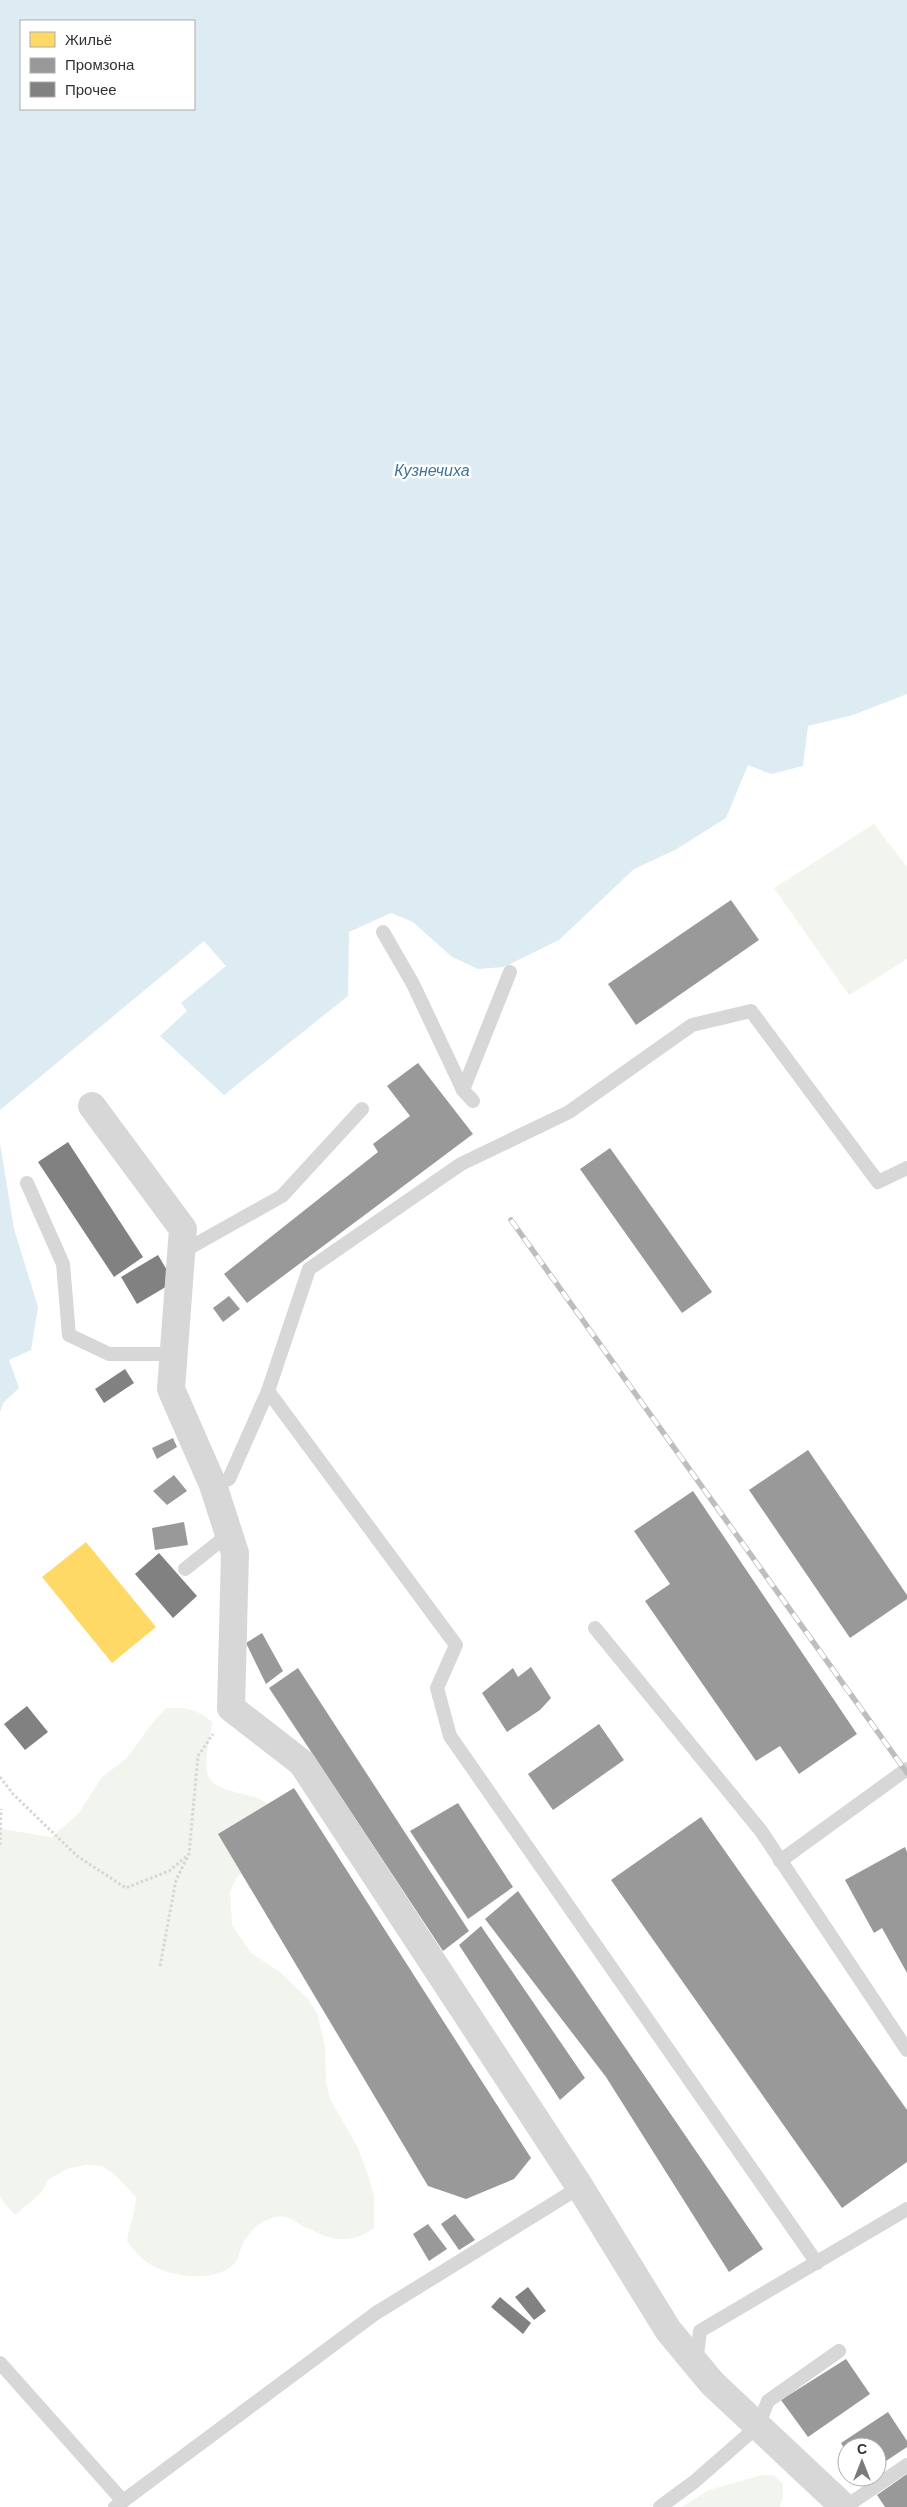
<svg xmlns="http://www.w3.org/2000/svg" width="907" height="2507" font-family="Arial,sans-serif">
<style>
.green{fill:#f1f5ed}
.water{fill:#ddebf3;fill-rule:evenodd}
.homes{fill:#ffd966}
.industry{fill:#999}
.building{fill:#818181}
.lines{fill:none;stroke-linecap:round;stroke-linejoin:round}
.path{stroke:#d6d6d6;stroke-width:3;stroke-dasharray:2.5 2.5;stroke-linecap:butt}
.service{stroke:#d7d7d7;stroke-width:14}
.minor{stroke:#d7d7d7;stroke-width:28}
.rail-casing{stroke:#bebebe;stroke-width:5.5}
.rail{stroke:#fff;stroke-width:4;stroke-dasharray:11;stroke-linecap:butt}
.labels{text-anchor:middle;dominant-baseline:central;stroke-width:5;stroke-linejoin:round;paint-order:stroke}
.water-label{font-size:16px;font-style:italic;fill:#3f7597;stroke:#fff}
</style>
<rect width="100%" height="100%" fill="#fff"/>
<g class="green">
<path d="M 874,824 L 907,867 L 907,959 L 849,995 L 774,888 Z"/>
<path d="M 166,1708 C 187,1708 196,1708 212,1722 C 211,1739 204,1755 207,1772 C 209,1792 248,1792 264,1801 C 269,1804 273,1810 277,1815 L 252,1866 L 237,1877 L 230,1891 L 232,1925 L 251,1953 L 280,1972 L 307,1998 L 317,2013 L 325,2046 L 326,2082 L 330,2099 L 357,2146 L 369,2178 L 374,2196 L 374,2228 C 348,2246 330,2240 303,2226 C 294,2221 286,2214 275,2217 C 259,2221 248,2232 242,2246 C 240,2250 239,2256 237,2260 C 221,2285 168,2277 148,2263 C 140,2258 133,2249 127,2241 C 129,2226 136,2213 136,2197 L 115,2175 L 102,2166 L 85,2165 L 67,2169 L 49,2179 L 40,2194 L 15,2215 L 0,2198 L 0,1829 L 52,1837 L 78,1814 L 102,1777 L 127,1758 L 153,1722 Z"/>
<path d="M 762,2475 L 774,2475 L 783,2484 L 783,2495 L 780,2507 L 682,2507 L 709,2490 Z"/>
</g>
<g class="water">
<path d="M 0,0 L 907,0 L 907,694 L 853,715 L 808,726 L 803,766 L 771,774 L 748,765 L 726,818 L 675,850 L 634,869 L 559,940 L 504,967 L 478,969 L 452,957 L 413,922 L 391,913 L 349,932 L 348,996 L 224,1095 L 160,1036 L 187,1011 L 181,1003 L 226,966 L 204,941 L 0,1110 ZM 21,21 L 194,21 L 194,109 L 21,109 Z"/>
<path d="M 0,1143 L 14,1229 L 38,1307 L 31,1350 L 9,1360 L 19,1388 L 3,1403 L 0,1412 Z"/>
</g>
<path class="homes" d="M 86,1542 L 156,1627 L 112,1663 L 42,1577 Z"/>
<g class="industry">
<path d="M 731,900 L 759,940 L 636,1025 L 608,984 Z"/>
<path d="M 418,1063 L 473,1134 L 247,1303 L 224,1274 L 378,1152 L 373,1144 L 410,1116 L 387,1086 Z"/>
<path d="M 610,1148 L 712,1292 L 682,1313 L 580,1169 Z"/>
<path d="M 229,1296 L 240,1309 L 223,1322 L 213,1308 Z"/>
<path d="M 173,1438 L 177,1447 L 157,1459 L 152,1448 Z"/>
<path d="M 808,1450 L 907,1595 L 907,1599 L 850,1638 L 749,1490 Z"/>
<path d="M 174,1475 L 187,1491 L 167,1505 L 153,1491 Z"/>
<path d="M 693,1491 L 857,1734 L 799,1774 L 780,1746 L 756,1761 L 645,1601 L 670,1584 L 634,1531 Z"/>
<path d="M 184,1522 L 188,1545 L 155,1550 L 152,1528 Z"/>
<path d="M 262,1633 L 283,1671 L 266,1684 L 246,1643 Z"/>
<path d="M 531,1667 L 551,1698 L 540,1710 L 507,1732 L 482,1693 L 513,1668 L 518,1677 Z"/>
<path d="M 298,1668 L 469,1931 L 443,1951 L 269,1688 Z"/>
<path d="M 599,1724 L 624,1760 L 553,1810 L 528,1774 Z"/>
<path d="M 294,1788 L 531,2158 L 514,2179 L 466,2199 L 428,2186 L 218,1834 Z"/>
<path d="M 458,1803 L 513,1887 L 468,1919 L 410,1831 Z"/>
<path d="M 701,1817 L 907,2110 L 907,2162 L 842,2208 L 611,1880 Z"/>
<path d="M 905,1847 L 907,1852 L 907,1973 L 882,1928 L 874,1933 L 845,1880 Z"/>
<path d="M 518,1891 L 763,2249 L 729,2272 L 606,2077 L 485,1919 Z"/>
<path d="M 481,1926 L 585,2078 L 560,2100 L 459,1945 Z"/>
<path d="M 455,2214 L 475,2240 L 459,2250 L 441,2224 Z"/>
<path d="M 428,2224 L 447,2249 L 429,2261 L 413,2234 Z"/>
<path d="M 846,2359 L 870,2394 L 808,2437 L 781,2400 Z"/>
<path d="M 888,2412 L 907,2441 L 907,2447 L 877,2467 L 877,2447 L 847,2447 L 847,2453 L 841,2443 Z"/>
<path d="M 907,2474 L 907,2507 L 885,2507 L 877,2495 Z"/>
</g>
<g class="building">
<path d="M 68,1142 L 143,1257 L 114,1277 L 38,1162 Z"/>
<path d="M 158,1255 L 174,1282 L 137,1304 L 121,1277 Z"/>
<path d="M 125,1369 L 134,1383 L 104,1403 L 95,1389 Z"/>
<path d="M 159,1553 L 197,1596 L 173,1618 L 135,1574 Z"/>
<path d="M 27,1706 L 48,1732 L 25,1750 L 4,1724 Z"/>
<path d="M 528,2287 L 546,2311 L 534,2320 L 515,2297 Z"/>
<path d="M 500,2297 L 531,2323 L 523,2334 L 491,2307 Z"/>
</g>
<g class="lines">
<g class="path">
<path d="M 0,1777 L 13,1794 L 77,1856 L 126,1888 L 169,1871 L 187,1856"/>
<path d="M 0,1845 L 1,1809"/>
<path d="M 160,1966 L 176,1880 L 189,1854 L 198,1756 L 213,1734"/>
</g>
<g class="service">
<path d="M 383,932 L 413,984 L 463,1090 L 473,1101"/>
<path d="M 463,1090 L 510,972"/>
<path d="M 27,1183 L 63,1264 L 69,1335 L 109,1354 L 173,1354"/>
<path d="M 182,1252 L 282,1196 L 362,1109"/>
<path d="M 213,1485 L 229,1479 L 268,1391"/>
<path d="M 185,1569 L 229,1534"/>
<path d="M 595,1628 L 761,1831 L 907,2050"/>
<path d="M 780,1861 L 907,1769"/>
<path d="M 817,2263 L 450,1736 L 437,1688 L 456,1645 L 268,1391 L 309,1269 L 461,1164 L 569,1112 L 692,1025 L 751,1011 L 878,1182 L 907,1168"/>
<path d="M 0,2363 L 123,2501"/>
<path d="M 696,2363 L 700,2331 L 907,2209"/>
<path d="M 115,2507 L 376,2313 L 580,2187"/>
<path d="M 660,2507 L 694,2482 L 758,2426 L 768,2401 L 839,2351"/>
<path d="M 845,2507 L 907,2465"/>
</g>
<path class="minor" d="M 92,1106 L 183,1229 L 171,1389 L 213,1485 L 235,1553 L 231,1708 L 302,1763 L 580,2187 L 668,2330 L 712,2383 L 844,2507"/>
<g class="rail-casing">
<path id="rail" d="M 511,1220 L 907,1773"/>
</g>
<use href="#rail" class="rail"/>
</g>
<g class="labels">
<g class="water-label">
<text x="432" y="470">Кузнечиха</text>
</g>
</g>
<rect x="20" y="20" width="175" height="90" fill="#ffffff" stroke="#adadad"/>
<rect x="30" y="32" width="25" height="15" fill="#ffd966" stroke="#adadad"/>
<text x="65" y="45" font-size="15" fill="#333333">Жильё</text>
<rect x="30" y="58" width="25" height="15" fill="#999999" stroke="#adadad"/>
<text x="65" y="70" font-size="15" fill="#333333">Промзона</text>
<rect x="30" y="82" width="25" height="15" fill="#818181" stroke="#adadad"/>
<text x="65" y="95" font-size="15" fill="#333333">Прочее</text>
<g transform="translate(862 2462)"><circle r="24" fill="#ffffff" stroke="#adadad"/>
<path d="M0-4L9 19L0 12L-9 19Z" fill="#7a7a7a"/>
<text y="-8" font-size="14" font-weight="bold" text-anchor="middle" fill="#333333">С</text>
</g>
</svg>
